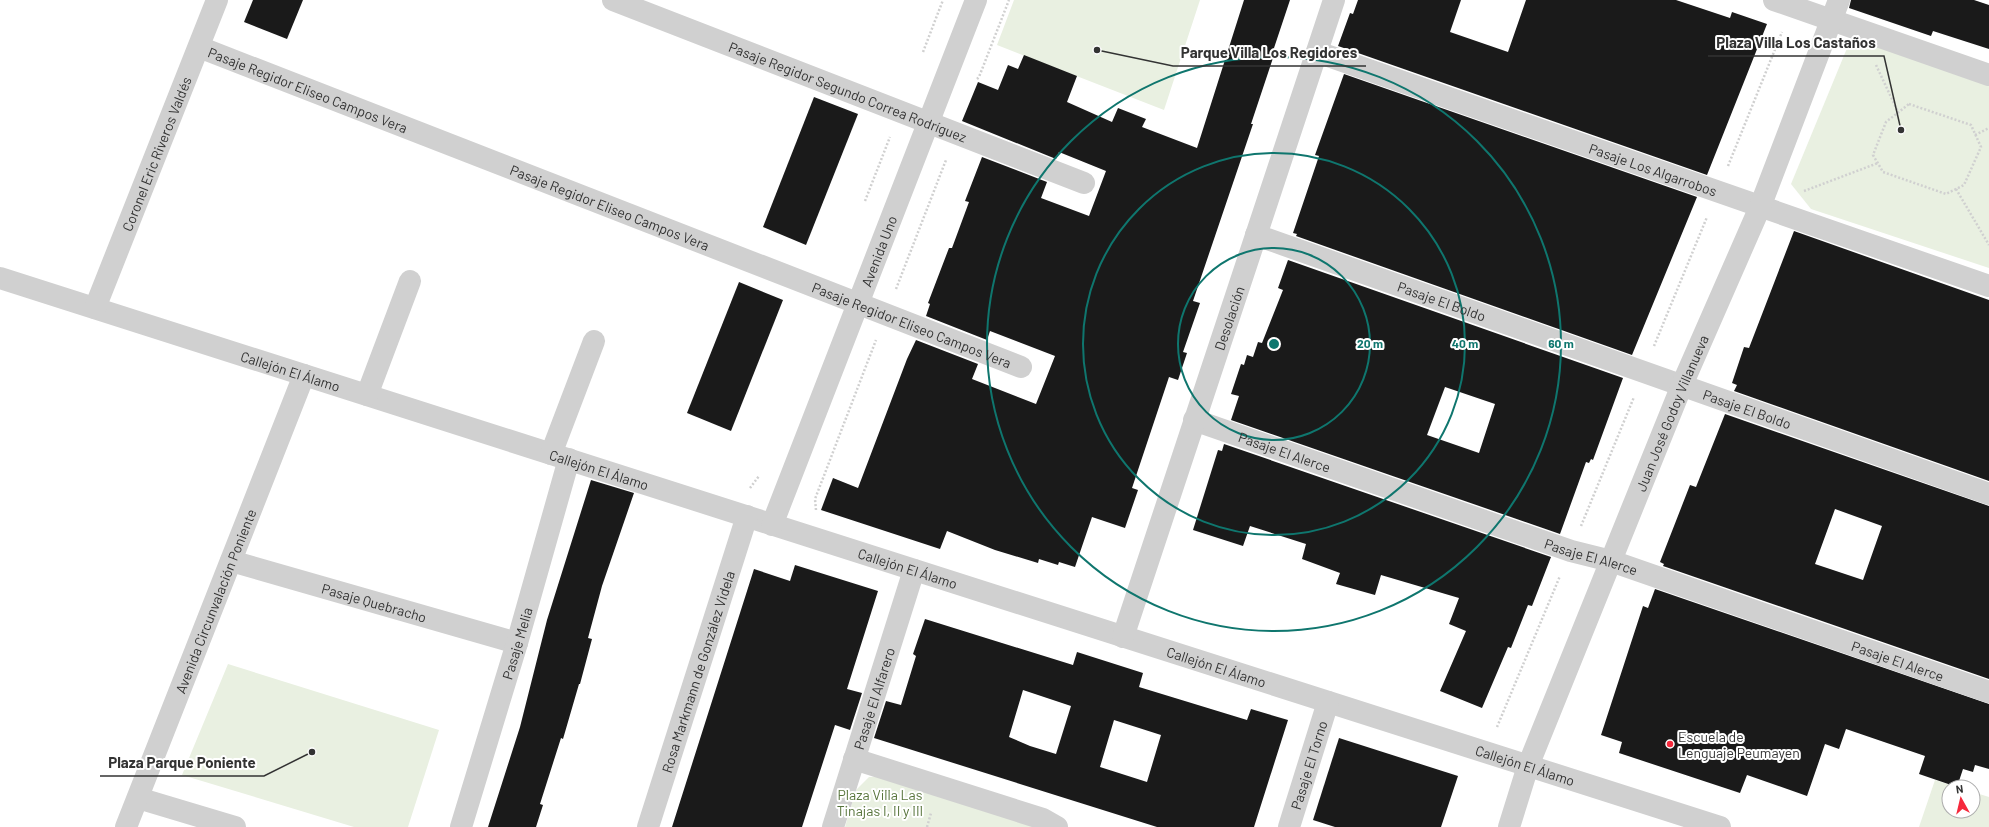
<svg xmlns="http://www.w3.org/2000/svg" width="1989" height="827" font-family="Barlow,sans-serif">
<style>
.green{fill:#e9f0e1}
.building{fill:#1a1a1a;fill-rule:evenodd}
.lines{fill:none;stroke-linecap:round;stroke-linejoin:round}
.path{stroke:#d0d0d0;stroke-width:2.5;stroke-dasharray:2 2;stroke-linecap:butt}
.minor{stroke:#d0d0d0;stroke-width:22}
.ring{fill:none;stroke:#0f766e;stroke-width:2}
.poi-dot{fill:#f6293c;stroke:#fff;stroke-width:1.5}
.labels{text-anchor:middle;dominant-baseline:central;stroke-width:4;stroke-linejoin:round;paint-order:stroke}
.street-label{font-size:14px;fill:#333;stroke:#fff}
.poi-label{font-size:14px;fill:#333;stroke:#fff;text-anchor:start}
.park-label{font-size:14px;fill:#57743b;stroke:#fff}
.centre{fill:#0f766e;stroke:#fff;stroke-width:2}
.ring-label{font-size:12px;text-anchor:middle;font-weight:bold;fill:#0f766e;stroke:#fff;stroke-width:4;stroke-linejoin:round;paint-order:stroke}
.leader{fill:none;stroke:#333;stroke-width:1.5}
.callout-dot{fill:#333;stroke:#fff;stroke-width:1.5}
.callout-label{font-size:15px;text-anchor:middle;font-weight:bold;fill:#333;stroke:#fff;stroke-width:4;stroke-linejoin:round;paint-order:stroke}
</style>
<rect width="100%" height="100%" fill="#fff"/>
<g class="green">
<path d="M 1014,0 L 1200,0 L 1164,110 L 997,45 Z"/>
<path d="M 1857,33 L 1989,77 L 1989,268 L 1811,209 L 1791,184 L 1850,41 Z"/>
<path d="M 228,664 L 439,730 L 408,827 L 354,827 L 182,775 Z"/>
<path d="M 889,776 L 1043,827 L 845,827 L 856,790 L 869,777 Z"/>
<path d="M 1935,780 L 1957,787 L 1949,787 L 1949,811 L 1973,811 L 1973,792 L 1989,797 L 1989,827 L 1919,827 Z"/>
</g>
<g class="building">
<path d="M 253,0 L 303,0 L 287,39 L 244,22 Z"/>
<path d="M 1244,0 L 1290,0 L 1274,48 L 1276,49 L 1251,124 L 1253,124 L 1193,301 L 1200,303 L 1183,352 L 1187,353 L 1178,380 L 1169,377 L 1132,488 L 1138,490 L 1125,528 L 1092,517 L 1075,567 L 1059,562 L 1058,565 L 1039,559 L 1038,563 L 995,550 L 947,531 L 940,549 L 821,510 L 833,478 L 858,488 L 907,359 L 916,340 L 978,364 L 972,379 L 1036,404 L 1055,356 L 990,331 L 987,340 L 926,316 L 930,304 L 928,303 L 949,248 L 952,248 L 969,202 L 965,201 L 982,157 L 1047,182 L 1041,198 L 1089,216 L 1106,171 L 1059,152 L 1056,159 L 962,121 L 978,82 L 998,90 L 1008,65 L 1018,69 L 1024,55 L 1077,76 L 1067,102 L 1112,122 L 1118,108 L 1146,119 L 1142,127 L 1197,148 Z"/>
<path d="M 1358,0 L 1461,0 L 1450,32 L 1508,52 L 1526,0 L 1676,0 L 1730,18 L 1732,12 L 1767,24 L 1707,175 L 1338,46 L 1350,13 L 1353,14 Z"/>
<path d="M 1851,0 L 1974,0 L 1989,5 L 1989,49 L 1933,31 L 1931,36 L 1849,8 Z"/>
<path d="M 1344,74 L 1697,197 L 1632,355 L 1296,236 L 1297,234 L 1293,233 L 1319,156 L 1315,155 Z"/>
<path d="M 814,97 L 858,114 L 806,245 L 763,227 Z"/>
<path d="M 1794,231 L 1989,300 L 1989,481 L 1734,391 L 1737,385 L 1732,383 L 1744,347 L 1749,348 Z"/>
<path d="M 1288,260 L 1623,378 L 1593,460 L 1591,459 L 1589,463 L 1586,462 L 1560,534 L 1231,420 L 1239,396 L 1231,394 L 1241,364 L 1244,365 L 1247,355 L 1253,357 L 1258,342 L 1262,343 L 1283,290 L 1278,288 ZM 1445,387 L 1495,404 L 1479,453 L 1427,435 Z"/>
<path d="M 739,282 L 783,300 L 731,431 L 687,413 Z"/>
<path d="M 1725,414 L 1989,506 L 1989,679 L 1663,566 L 1664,564 L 1660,562 L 1690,485 L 1696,487 ZM 1835,509 L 1882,526 L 1863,580 L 1815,564 Z"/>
<path d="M 1224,444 L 1551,557 L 1532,606 L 1528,605 L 1511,648 L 1508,647 L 1482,708 L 1440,691 L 1466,631 L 1449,624 L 1459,598 L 1381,575 L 1375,595 L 1336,584 L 1340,573 L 1302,559 L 1306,544 L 1250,526 L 1243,546 L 1193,530 L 1218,450 L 1222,451 Z"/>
<path d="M 591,480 L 634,493 L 602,586 L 588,638 L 592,639 L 580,684 L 579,684 L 563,739 L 561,738 L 540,804 L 543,805 L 536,827 L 488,827 L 520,727 L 547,620 Z"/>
<path d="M 795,565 L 878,591 L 847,689 L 862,693 L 850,730 L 835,725 L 802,827 L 672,827 L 754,569 L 790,581 Z"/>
<path d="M 1655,589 L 1989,704 L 1989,769 L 1975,765 L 1973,772 L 1963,769 L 1957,787 L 1919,774 L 1925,756 L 1846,729 L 1839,749 L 1825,744 L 1807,796 L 1747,775 L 1740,793 L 1619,753 L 1622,742 L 1601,735 L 1643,606 L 1648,608 Z"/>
<path d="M 925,619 L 1073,665 L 1077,652 L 1143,673 L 1139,687 L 1247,720 L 1251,709 L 1288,720 L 1254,827 L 1157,827 L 874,738 L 886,701 L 901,705 L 916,656 L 913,654 ZM 1023,690 L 1071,706 L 1056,754 L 1030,746 L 1009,737 ZM 1114,720 L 1161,735 L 1147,782 L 1100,767 Z"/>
<path d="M 1339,738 L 1458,776 L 1441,827 L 1335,827 L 1313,820 Z"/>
</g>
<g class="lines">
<g class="path">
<path d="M 923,52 L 943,0"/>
<path d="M 1876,65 L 1898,112"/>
<path d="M 977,79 L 979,77 L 1009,0"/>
<path d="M 1909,104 L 1971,125 L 1981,147 L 1964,185 L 1946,194 L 1883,172 L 1873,155 L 1886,122 Z"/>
<path d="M 1975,135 L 1989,128"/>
<path d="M 1728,166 L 1782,32"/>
<path d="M 1956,189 L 1989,245"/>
<path d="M 1804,191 L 1878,163"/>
<path d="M 865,201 L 890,137"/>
<path d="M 896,289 L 946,160"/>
<path d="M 1654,346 L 1707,217"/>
<path d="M 750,488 L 759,476"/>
<path d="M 816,510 L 815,499 L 876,340"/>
<path d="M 1581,526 L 1634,397"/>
<path d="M 1497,727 L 1560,576"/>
<path d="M 927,827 L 931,813"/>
</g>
<g class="minor">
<path id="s1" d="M 613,0 L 1084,183"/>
<path d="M 1774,0 L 1989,75"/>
<path id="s2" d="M 199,47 L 1021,367"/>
<path id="s3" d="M 1317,52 L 1989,286"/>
<path id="s4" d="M 1256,235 L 1989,494"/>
<path id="s5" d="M 0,278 L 1720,827"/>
<path id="s6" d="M 95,308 L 217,0"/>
<path d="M 367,395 L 410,281"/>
<path id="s7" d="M 1194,420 L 1571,551 L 1611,561 L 1989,692"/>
<path d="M 551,454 L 594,341"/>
<path id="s8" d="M 772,525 L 976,0"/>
<path id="s9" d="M 231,561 L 517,643"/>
<path id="s10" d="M 1123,637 L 1334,0"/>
<path d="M 854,759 L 1043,819 L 1057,827"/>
<path d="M 138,798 L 235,827"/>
<path id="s11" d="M 126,827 L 304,375"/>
<path id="s12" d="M 461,827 L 517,643 L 569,459"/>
<path id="s13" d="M 648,827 L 747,516"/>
<path id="s14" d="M 833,827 L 914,570"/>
<path id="s15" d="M 1289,827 L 1328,702"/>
<path id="s16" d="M 1509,827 L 1528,766 L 1682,385 L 1760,207 L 1839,0"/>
</g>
</g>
<g class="ring">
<circle cx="1274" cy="344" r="96"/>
<circle cx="1274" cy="344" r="191"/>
<circle cx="1274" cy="344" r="287"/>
</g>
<circle class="poi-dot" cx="1670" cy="744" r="4"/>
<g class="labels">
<g class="street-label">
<text stroke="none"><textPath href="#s2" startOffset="117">Pasaje Regidor Eliseo Campos Vera</textPath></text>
<text stroke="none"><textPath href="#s1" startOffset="252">Pasaje Regidor Segundo Correa Rodríguez</textPath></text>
<text stroke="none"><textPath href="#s6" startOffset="166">Coronel Eric Riveros Valdés</textPath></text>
<text stroke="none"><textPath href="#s3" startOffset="356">Pasaje Los Algarrobos</textPath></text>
<text stroke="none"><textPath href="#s2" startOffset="441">Pasaje Regidor Eliseo Campos Vera</textPath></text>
<text stroke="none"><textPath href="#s8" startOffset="294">Avenida Uno</textPath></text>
<text stroke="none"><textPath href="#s4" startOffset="197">Pasaje El Boldo</textPath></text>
<text stroke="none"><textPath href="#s10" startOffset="336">Desolación</textPath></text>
<text stroke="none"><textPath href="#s2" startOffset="765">Pasaje Regidor Eliseo Campos Vera</textPath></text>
<text stroke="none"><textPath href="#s5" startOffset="305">Callejón El Álamo</textPath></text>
<text stroke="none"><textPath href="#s4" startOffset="521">Pasaje El Boldo</textPath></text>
<text stroke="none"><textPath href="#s16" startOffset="445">Juan José Godoy Villanueva</textPath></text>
<text stroke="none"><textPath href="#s7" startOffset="96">Pasaje El Alerce</textPath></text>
<text stroke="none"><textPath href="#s5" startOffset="629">Callejón El Álamo</textPath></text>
<text stroke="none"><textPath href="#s7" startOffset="420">Pasaje El Alerce</textPath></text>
<text stroke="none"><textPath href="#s5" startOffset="953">Callejón El Álamo</textPath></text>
<text stroke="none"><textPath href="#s11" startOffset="243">Avenida Circunvalación Poniente</textPath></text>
<text stroke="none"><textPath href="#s9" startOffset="149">Pasaje Quebracho</textPath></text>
<text stroke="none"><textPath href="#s12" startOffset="192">Pasaje Melia</textPath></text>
<text stroke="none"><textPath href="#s7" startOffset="744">Pasaje El Alerce</textPath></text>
<text stroke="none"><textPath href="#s5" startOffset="1277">Callejón El Álamo</textPath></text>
<text stroke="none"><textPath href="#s13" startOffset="163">Rosa Markmann de González Videla</textPath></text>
<text stroke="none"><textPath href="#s14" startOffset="135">Pasaje El Alfarero</textPath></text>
<text stroke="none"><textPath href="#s15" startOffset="65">Pasaje El Torno</textPath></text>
<text stroke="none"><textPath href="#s5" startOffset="1601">Callejón El Álamo</textPath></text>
</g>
<g class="poi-label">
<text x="1678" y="736">Escuela de<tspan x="1678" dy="16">Lenguaje Peumayen</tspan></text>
</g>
<g class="park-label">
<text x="880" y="794">Plaza Villa Las<tspan x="880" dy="16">Tinajas I, II y III</tspan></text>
</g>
</g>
<circle cx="1274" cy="344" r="6" class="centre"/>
<g class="ring-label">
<text x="1370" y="348">20 m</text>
<text x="1465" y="348">40 m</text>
<text x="1561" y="348">60 m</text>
</g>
<path class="leader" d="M1901 130L1884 56H1708M1097 50L1173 66H1366M312 752L264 776H100"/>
<g class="callout-dot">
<circle cx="1901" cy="130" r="4"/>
<circle cx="1097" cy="50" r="4"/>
<circle cx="312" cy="752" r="4"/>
</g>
<g class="callout-label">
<text x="1796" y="48">Plaza Villa Los Castaños</text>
<text x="1269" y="58">Parque Villa Los Regidores</text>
<text x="182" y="768">Plaza Parque Poniente</text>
</g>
<g transform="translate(1961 799) rotate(352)"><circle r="19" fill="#ffffff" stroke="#adadad"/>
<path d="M0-3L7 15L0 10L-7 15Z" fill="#f6293c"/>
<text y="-6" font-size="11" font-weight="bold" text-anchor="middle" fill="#333333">N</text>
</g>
</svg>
